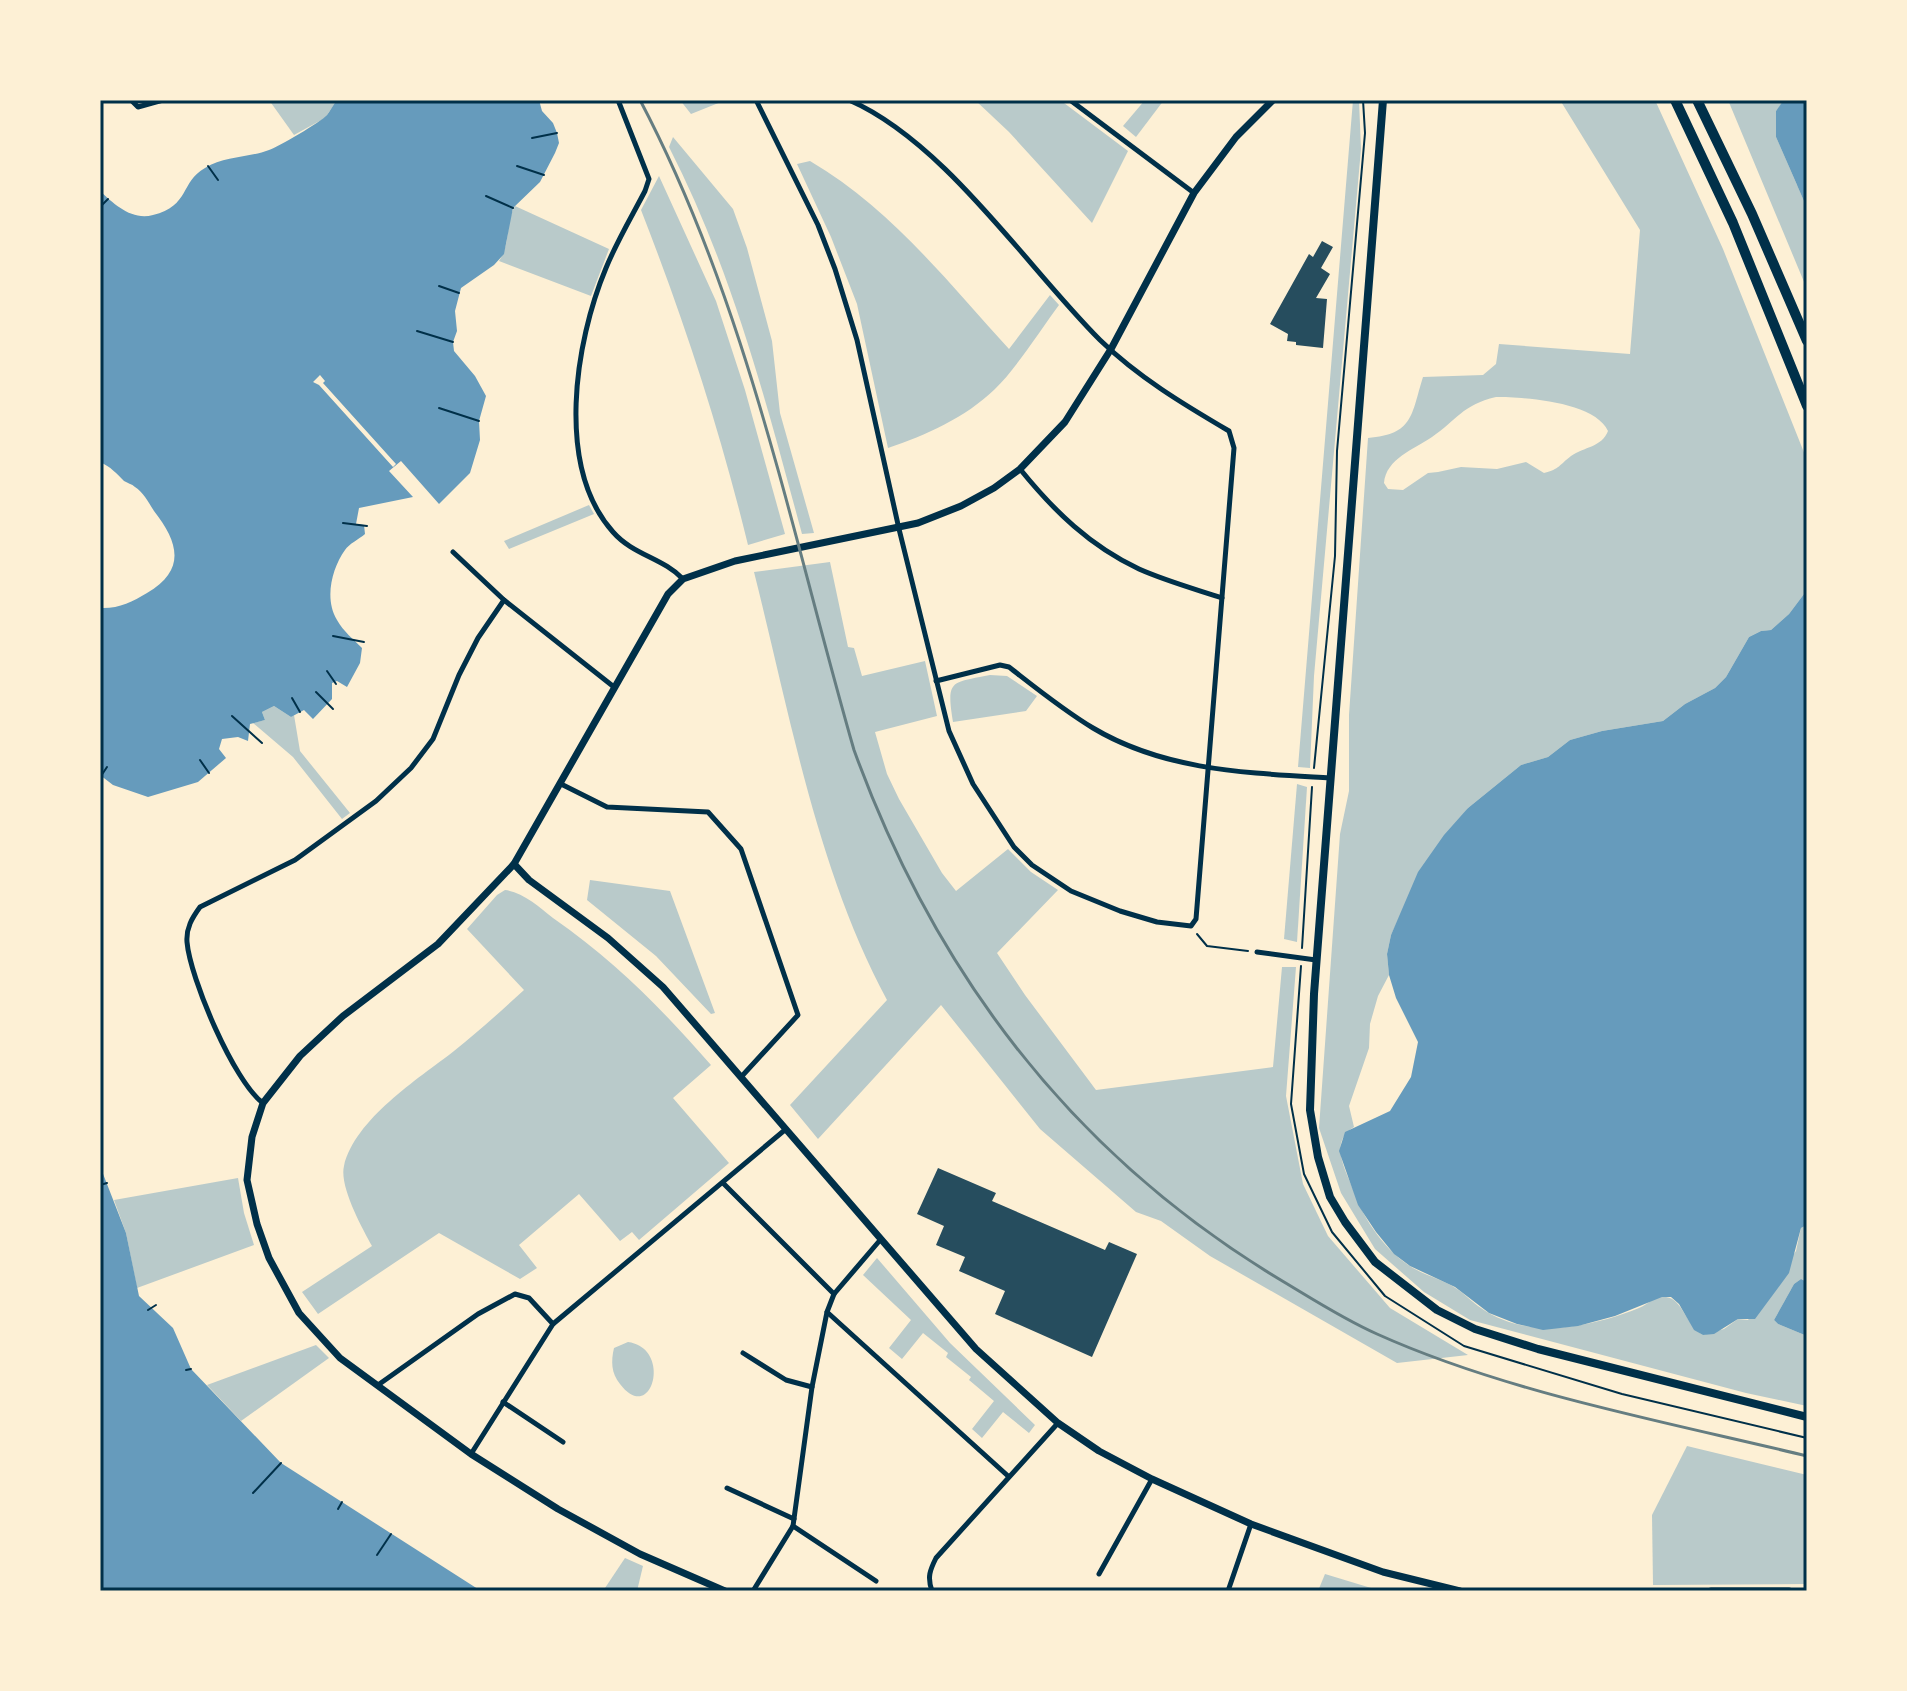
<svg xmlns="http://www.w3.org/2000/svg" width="1907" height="1691" font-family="'Fira Sans Condensed',sans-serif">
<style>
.green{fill:#b9caca;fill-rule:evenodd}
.water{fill:#669bbc}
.pier{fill:#fdf0d5}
.building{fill:#264d5e}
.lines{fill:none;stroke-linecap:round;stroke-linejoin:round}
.path{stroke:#003049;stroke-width:2}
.minor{stroke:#003049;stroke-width:5}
.tertiary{stroke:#003049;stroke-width:7}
.secondary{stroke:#003049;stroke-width:8}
.motorway{stroke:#003049;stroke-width:10}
.rail{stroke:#657d81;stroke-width:3}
.neatline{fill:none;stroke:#003049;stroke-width:3}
</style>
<rect width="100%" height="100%" fill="#fdf0d5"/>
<g class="green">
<path d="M 269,100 L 337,100 L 325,118 L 294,135 Z"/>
<path d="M 680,100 L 726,100 L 691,114 Z"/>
<path d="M 975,100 L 1060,100 L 1128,151 L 1092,223 L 1009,132 Z"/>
<path d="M 1145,100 L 1164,100 L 1136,137 L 1123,126 Z"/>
<path d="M 1353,100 L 1359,100 L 1361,149 L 1314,676 L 1310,768 L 1298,767 Z"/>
<path d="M 1560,100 L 1655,100 L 1723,249 L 1807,460 L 1807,590 L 1789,614 L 1771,630 L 1761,631 L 1749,637 L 1726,677 L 1715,688 L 1685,704 L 1663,721 L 1602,731 L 1570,740 L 1548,757 L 1521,765 L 1468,808 L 1405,905 L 1391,935 L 1387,954 L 1389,975 L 1378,996 L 1370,1024 L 1369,1048 L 1349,1106 L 1354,1127 C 1328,1142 1346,1170 1354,1192 C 1364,1220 1386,1252 1413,1268 C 1427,1276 1444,1280 1457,1289 C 1465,1294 1472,1302 1481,1308 C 1508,1327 1542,1331 1574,1326 C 1596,1323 1619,1316 1639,1308 C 1649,1304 1654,1295 1666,1297 C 1683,1299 1686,1326 1703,1335 L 1724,1329 L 1738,1319 L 1748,1320 L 1796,1251 L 1801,1228 L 1807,1225 L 1807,1282 L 1801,1279 L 1794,1284 L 1774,1320 L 1778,1324 L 1807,1336 L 1807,1406 L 1746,1393 L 1470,1320 L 1424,1292 L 1375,1249 L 1341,1193 L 1319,1128 L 1340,834 L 1349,791 L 1349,715 L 1368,438 C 1414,434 1411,415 1423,377 L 1483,375 L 1496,364 L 1499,344 L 1630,354 L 1640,230 ZM 1496,397 C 1525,397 1595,402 1608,431 C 1602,447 1584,447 1571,456 C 1559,465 1560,469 1544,473 L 1526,462 L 1497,469 L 1461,467 L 1438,472 L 1428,473 L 1403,490 L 1388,489 L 1384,483 C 1386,459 1414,449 1432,437 C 1457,420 1462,405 1496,397 Z"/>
<path d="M 1728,100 L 1785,100 L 1776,111 L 1776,137 L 1807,208 L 1807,289 Z"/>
<path d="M 673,137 L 733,209 L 747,248 L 772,341 L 780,413 L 814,533 L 802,534 C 766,401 732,270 669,147 Z"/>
<path d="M 810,161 C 890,208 947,281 1009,349 L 1050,295 L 1059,305 C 1041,329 1016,369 995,389 C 965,418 926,435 888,448 L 857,304 L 831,237 L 797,164 Z"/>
<path d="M 659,176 L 716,301 L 745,390 L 785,534 L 748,545 C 720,430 684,320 641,210 Z"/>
<path d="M 515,206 L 609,249 L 591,296 L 499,261 C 511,244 505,223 515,206 Z"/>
<path d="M 589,505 L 594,514 L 509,549 L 504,541 Z"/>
<path d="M 830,562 L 848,647 L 854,648 L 862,676 L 925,661 L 937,716 L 875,732 L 887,774 L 899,799 L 942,873 L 956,891 L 1008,849 L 1031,872 L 1058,890 L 997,953 L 1025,995 L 1096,1090 L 1273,1067 L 1282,967 L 1296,967 L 1286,1096 L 1303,1184 L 1328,1236 L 1390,1308 L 1468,1355 L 1397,1363 L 1210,1256 L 1161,1221 L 1136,1212 L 1040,1129 L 941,1005 L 818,1139 L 790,1105 L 887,1000 C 817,870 790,715 754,572 Z"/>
<path d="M 990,675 L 1007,676 L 1037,696 L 1026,711 L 953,722 C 946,679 951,683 990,675 Z"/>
<path d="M 274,706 L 291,717 L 294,715 L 300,751 L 350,813 L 342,819 L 293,757 L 253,723 L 265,720 L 262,712 Z"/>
<path d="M 1297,784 L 1307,787 L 1297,942 L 1284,939 Z"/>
<path d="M 590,880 L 670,891 L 715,1013 L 711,1014 L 656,956 L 587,900 Z"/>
<path d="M 505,890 C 523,892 539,907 553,918 C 616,962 660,1007 711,1065 L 673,1098 L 729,1163 L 639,1240 L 632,1232 L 620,1241 L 579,1194 L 519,1245 L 537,1268 L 520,1279 L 439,1233 L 318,1314 L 302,1292 L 372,1246 C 362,1228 339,1186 344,1166 C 355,1119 418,1079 454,1051 C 478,1032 501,1011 524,990 L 467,929 L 497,895 Z"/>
<path d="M 238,1178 L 244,1213 L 254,1245 L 137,1288 L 126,1233 L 114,1200 Z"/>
<path d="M 877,1258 L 950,1343 L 1035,1425 L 1029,1433 L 1003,1412 L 982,1438 L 972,1429 L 994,1401 L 969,1380 L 971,1377 L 946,1357 L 948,1353 L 923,1333 L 902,1359 L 889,1348 L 911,1320 L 863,1275 Z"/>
<path d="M 628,1342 C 673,1348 652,1426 620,1384 C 611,1373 611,1361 614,1348 Z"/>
<path d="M 316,1345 L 329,1358 L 241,1421 L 207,1385 Z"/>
<path d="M 1687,1446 L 1807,1475 L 1807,1584 L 1653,1585 L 1652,1515 Z"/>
<path d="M 625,1558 L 643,1566 L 637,1591 L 603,1591 Z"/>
<path d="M 1325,1574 L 1381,1591 L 1318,1591 Z"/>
</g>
<g class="water">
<path d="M 337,100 L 539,100 L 542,111 L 553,123 L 557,133 L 559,143 L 555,153 L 540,182 L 513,208 L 504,254 L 494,265 L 461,288 L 455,311 L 457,331 L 453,342 L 454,351 L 475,376 L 486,396 L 479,421 L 480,440 L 470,473 L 439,504 L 401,461 L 389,471 L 413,497 L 359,508 L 356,524 L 364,525 L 365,534 C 359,539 349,544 345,550 C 332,568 324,599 337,620 C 343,631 354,640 362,648 L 360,663 L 347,687 L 337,681 L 332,683 L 332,699 L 313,719 L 304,710 L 291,717 L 274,706 L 262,712 L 265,720 L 250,724 L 248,741 L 238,737 L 222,739 L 219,749 L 226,758 L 198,782 L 148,797 L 113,785 L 100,775 L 100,608 C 118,609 132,602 147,593 C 186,570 179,543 154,511 C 149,503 143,492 135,487 C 132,484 127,483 124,481 C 116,473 111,467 100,462 L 100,191 C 114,204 132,221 153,215 C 190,206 180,182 205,168 C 224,156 248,158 269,150 C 278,147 321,122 327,115 C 330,111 333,105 337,100 Z"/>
<path d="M 1807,100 L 1807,208 L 1776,137 L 1776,111 L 1783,101 Z"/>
<path d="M 1807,590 L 1807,1225 L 1801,1228 L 1789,1273 L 1755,1319 L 1738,1319 L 1714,1334 L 1703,1335 L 1694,1330 L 1679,1304 L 1671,1297 L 1662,1297 L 1615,1316 L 1578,1326 L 1543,1330 L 1517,1324 L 1489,1313 L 1455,1287 L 1410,1266 L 1394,1254 L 1376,1232 L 1358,1205 L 1339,1151 L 1345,1132 L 1390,1111 L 1411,1077 L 1418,1042 L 1396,998 L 1389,975 L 1387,954 L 1391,935 L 1418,872 L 1444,835 L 1468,808 L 1521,765 L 1548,757 L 1570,740 L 1602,731 L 1663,721 L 1685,704 L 1715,688 L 1726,677 L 1749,637 L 1761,631 L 1771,630 L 1789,614 Z"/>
<path d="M 100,1166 L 126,1233 L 139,1296 L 173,1328 L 191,1369 L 281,1463 L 481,1591 L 100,1591 Z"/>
<path d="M 1801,1279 L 1807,1282 L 1807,1336 L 1778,1324 L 1774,1320 L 1794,1284 Z"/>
</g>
<path class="pier" d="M 320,375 L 325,381 L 323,383 L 396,464 L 393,467 L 319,385 L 313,382 Z"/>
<g class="building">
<path d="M 1322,241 L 1333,247 L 1321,268 L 1330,274 L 1316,298 L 1327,299 L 1323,348 L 1296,345 L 1296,342 L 1287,341 L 1288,334 L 1270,324 L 1309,254 L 1313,257 Z"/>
<path d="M 938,1168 L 996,1193 L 992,1201 L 1105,1250 L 1109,1242 L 1137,1254 L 1092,1357 L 995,1314 L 1005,1291 L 959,1271 L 965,1257 L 936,1245 L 944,1226 L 917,1214 Z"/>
</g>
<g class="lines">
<g class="path">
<path d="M 532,138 L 557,133"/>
<path d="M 208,166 L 218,180"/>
<path d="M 517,166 L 544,175"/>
<path d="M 486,196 L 513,208"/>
<path d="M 102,205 L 108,199"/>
<path d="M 439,286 L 459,293"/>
<path d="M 417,331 L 453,342"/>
<path d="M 439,408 L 479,421"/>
<path d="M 343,523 L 367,526"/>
<path d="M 333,636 L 364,642"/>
<path d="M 327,671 L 336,684"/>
<path d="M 316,692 L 333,709"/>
<path d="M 292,698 L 300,712"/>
<path d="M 232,716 L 262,743"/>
<path d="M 200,760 L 209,773"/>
<path d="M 1314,768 L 1335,556 L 1337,451 L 1365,133 L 1363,100"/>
<path d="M 101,776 L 107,767"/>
<path d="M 1197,934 L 1207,946 L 1248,951"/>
<path d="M 1302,948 L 1312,787"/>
<path d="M 1301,966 L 1291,1104 L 1304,1174 L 1332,1232 L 1385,1296 L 1464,1346 L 1622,1394 L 1807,1438"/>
<path d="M 100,1185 L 107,1183"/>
<path d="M 148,1310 L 156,1305"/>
<path d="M 186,1370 L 191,1369"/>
<path d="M 253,1493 L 281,1463"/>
<path d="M 338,1509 L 342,1502"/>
<path d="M 377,1555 L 391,1534"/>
</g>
<g class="minor">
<path d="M 131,100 L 138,107 L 163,100"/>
<path d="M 618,100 L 649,179 L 645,191 C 632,216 617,241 606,268 C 575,342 555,467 613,532 C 633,555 663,558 683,579"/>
<path d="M 756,100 L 818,225 L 835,269 L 857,340 L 899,529 L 949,731 L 973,784 L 1014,847 L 1032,865 L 1071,891 L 1120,911 L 1157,922 L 1191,926 L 1196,919 L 1234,448 L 1229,431 C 1183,404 1138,377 1100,340 C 1026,266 945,142 849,100"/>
<path d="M 1070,100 L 1194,193"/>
<path d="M 1020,469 C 1054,511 1090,546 1139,569 C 1166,581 1195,589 1222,598"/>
<path d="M 453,552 L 504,600 L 614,687"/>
<path d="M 936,681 L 1000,665 L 1009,667 C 1036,688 1063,710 1093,728 C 1165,771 1248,773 1330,778"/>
<path d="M 561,784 L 607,807 L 708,812 L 741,849 L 798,1015 L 742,1076"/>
<path d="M 1257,952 L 1316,960"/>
<path d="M 263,1103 C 234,1082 190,978 187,942 C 186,928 192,918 200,907 L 295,860 L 376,801 L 411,768 L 433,739 L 459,675 L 478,638 L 504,600"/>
<path d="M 723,1183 L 834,1294"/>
<path d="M 827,1312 L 1008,1476"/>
<path d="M 743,1353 L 786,1380 L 812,1387"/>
<path d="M 378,1385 L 478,1314 L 515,1294 L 529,1298 L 553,1324"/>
<path d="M 503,1402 L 563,1442"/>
<path d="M 471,1454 L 553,1324 L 786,1129"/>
<path d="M 727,1488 L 794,1519"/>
<path d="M 793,1526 L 876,1581"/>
<path d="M 1099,1574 L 1152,1479"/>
<path d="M 753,1591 L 793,1526 L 812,1387 L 827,1312 L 834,1294 L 881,1239"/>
<path d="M 932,1591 C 927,1577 930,1570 936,1558 L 1058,1423"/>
<path d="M 1228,1591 L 1251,1524"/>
</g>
<g class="tertiary">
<path d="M 514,864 L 529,880 L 608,938 L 663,987 L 976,1349 L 1058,1423 L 1099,1451 L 1152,1479 L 1251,1524 L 1383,1572 L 1460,1591"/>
<path d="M 725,1591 L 640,1554 L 558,1509 L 471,1454 L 340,1358 L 299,1313 L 269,1258 L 257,1224 L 247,1180 L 252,1137 L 263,1103 L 300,1056 L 343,1016 L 438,944 L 514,864 L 668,594 L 683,579 L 735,561 L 918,523 L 961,506 L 994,488 L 1020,469 L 1065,422 L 1111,349 L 1194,193 L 1236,137 L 1273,100"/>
<path d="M 1711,1591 L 1789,1591"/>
</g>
<path class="secondary" d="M 1383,100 L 1314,994 L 1310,1110 L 1318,1157 L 1330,1197 L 1345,1222 L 1375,1262 L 1437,1310 L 1475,1329 L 1538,1349 L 1807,1417"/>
<g class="motorway">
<path d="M 1675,100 L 1733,223 L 1807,406"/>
<path d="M 1697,100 L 1752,214 L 1807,341"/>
</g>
<path class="rail" d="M 640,100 C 747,303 791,531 854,750 C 936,976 1076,1158 1284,1282 C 1314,1300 1345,1320 1377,1334 C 1508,1393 1667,1422 1807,1456"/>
</g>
<rect width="1907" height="1691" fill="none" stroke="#fdf0d5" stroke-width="204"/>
<rect x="102" y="102" width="1703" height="1487" class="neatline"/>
</svg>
